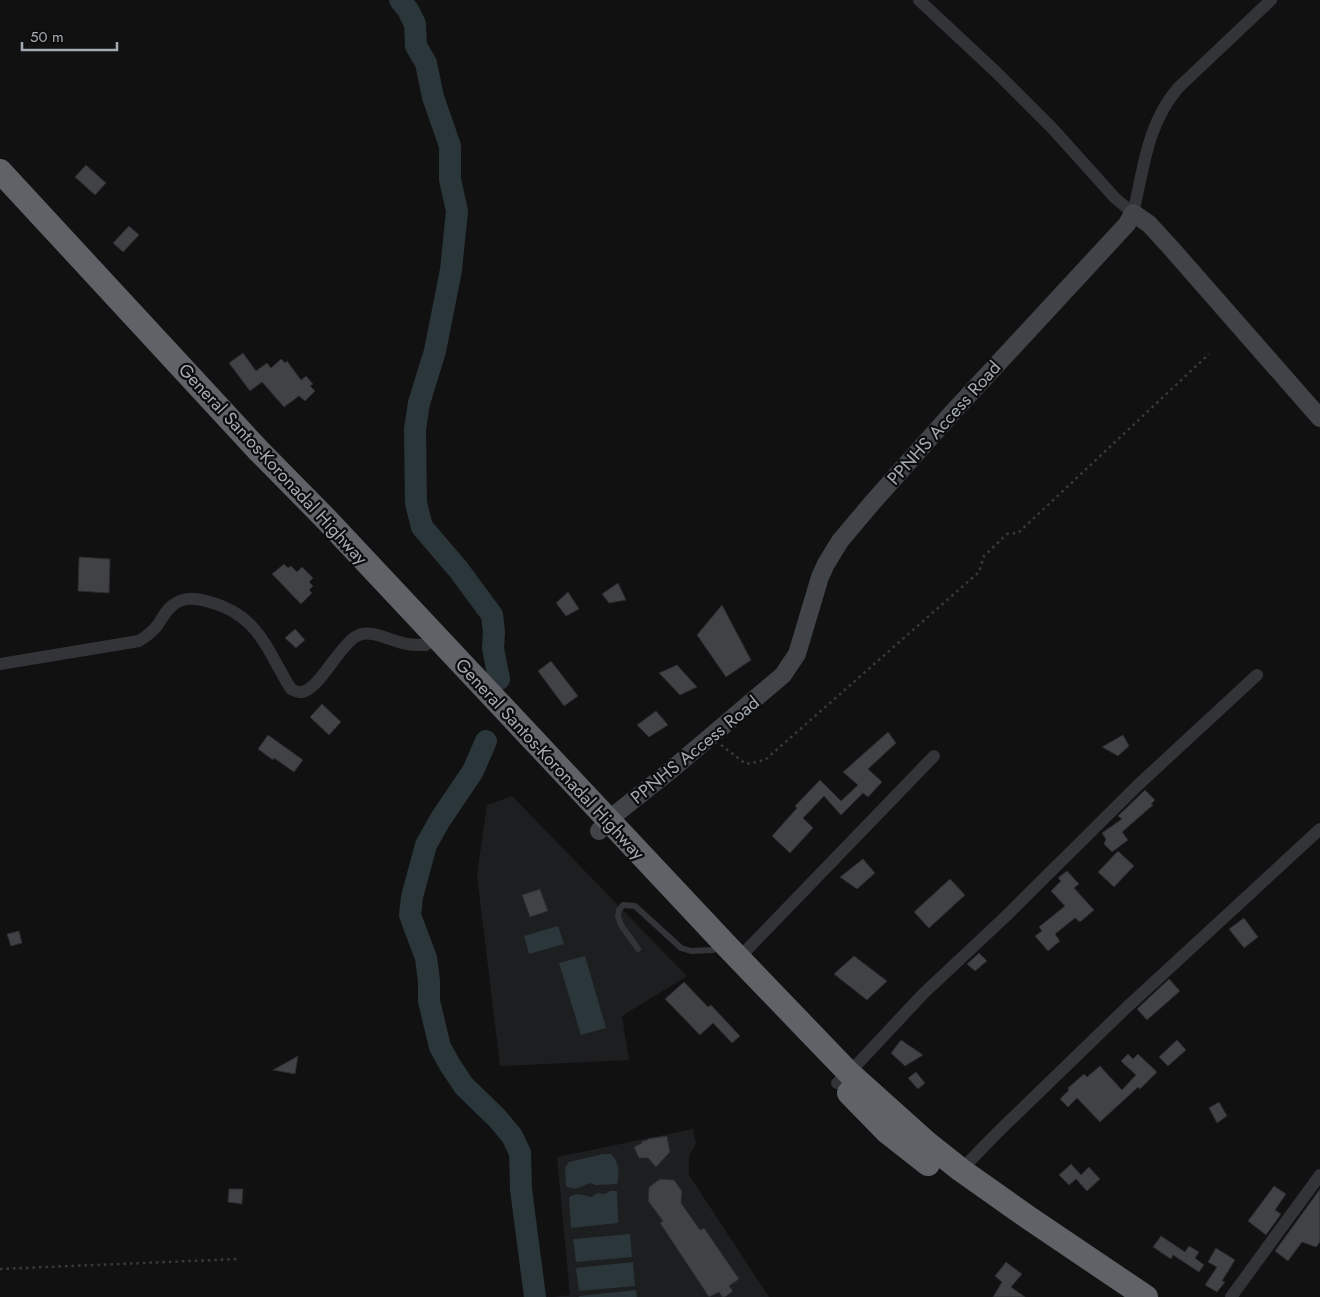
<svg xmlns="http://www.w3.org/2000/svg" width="1320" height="1297" font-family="Jost,sans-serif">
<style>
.built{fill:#1d1e1f}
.water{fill:#2b363a}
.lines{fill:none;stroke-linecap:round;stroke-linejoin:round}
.river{stroke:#2b363a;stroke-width:22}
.building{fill:#404245;stroke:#2b2c2e}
.path{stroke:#383b3e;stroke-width:2.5;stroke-dasharray:2.5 4;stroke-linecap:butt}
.lane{stroke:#323437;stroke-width:6}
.street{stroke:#323437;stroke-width:12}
.secondary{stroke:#404347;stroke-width:18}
.highway{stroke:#5f6368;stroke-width:24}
.labels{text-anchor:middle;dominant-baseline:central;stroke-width:4.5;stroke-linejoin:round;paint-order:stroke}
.street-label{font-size:18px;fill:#a3abb2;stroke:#0c0c0d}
</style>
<rect width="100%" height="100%" fill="#111112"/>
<g class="built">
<path d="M 512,796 L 687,976 L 622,1016 L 629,1060 L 500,1066 L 477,875 L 487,805 Z"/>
<path d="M 693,1129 L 696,1144 L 689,1156 L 689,1175 L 769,1297 L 552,1297 L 570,1295 L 557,1157 Z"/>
</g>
<g class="water">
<path d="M 558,926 L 564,944 L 529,954 L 524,936 Z"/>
<path d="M 585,956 L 606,1028 L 581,1035 L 559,963 Z"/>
<path d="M 603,1154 L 611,1154 C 619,1161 620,1174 617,1184 L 595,1185 L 592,1183 C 581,1185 578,1192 566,1186 L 565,1168 L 569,1162 Z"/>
<path d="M 610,1191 L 617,1191 L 618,1223 L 571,1228 L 569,1198 C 576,1191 583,1196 592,1197 L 597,1193 L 605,1194 Z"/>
<path d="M 630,1234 L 632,1257 L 576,1262 L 573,1239 Z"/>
<path d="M 633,1262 L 635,1286 L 579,1291 L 576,1268 Z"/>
<path d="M 636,1290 L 637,1297 L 579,1297 L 579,1296 Z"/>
</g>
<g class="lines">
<g class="river">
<path d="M 400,0 L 408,10 L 415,24 L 416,46 L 426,63 L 433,97 L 450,146 L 450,179 L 457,211 L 451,270 L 435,351 L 419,403 L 415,429 L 416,503 L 422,527 L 458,569 L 492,615 L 494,632 L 493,648 L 499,679"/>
<path d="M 486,741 L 473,771 L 440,820 L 426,845 L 412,897 L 410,915 L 426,958 L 429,981 L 429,1001 L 440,1047 L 450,1065 L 464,1086 L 497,1118 L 512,1136 L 520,1153 L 521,1189 L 535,1297"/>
</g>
</g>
<g class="building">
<path d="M 86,165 L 106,183 L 95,195 L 75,177 Z"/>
<path d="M 129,226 L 139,235 L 123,252 L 113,243 Z"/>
<path d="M 243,353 L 256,371 L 267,363 L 271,368 L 281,359 L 285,363 L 287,361 L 301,380 L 306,376 L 313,384 L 310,386 L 315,391 L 305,401 L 299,396 L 284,407 L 262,382 L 250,391 L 229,363 Z"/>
<path d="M 79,557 L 110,559 L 109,593 L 78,591 Z"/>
<path d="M 284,564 L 288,568 L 291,566 L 297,572 L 302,567 L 313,578 L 309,582 L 313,586 L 309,590 L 312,593 L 301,604 L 272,574 Z"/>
<path d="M 618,583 L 626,600 L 609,603 L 602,594 Z"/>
<path d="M 568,592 L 579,609 L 566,616 L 556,603 Z"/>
<path d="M 722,605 L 751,660 L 726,677 L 697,635 Z"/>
<path d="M 295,629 L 305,640 L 296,648 L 285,638 Z"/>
<path d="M 551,661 L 578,696 L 564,706 L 538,671 Z"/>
<path d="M 677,665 L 697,687 L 680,695 L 659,673 Z"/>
<path d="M 322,704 L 341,722 L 329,735 L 310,717 Z"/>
<path d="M 656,711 L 668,725 L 649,737 L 637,725 Z"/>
<path d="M 888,732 L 896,743 L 868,769 L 882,782 L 868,797 L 863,793 L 841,815 L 824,796 L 803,818 L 813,828 L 790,853 L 772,836 L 797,808 L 795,806 L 820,780 L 841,801 L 858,785 L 843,772 Z"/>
<path d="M 268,735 L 303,760 L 294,772 L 274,758 L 273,760 L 258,749 Z"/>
<path d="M 1123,735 L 1129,746 L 1118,756 L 1102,747 Z"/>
<path d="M 1145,790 L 1155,800 L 1151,804 L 1153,805 L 1122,832 L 1128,840 L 1112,852 L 1104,844 L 1106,839 L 1102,833 L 1122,819 L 1118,816 Z"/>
<path d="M 1118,851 L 1134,866 L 1114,887 L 1098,872 Z"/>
<path d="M 863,859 L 875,873 L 857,889 L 840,877 Z"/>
<path d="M 1067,871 L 1079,884 L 1074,888 L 1094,910 L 1080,922 L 1075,918 L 1055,934 L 1060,941 L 1048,951 L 1035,936 L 1042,931 L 1039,927 L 1065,906 L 1051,891 L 1061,881 L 1058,878 Z"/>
<path d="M 950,879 L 965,895 L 929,928 L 914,912 Z"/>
<path d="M 540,889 L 548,911 L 530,917 L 522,895 Z"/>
<path d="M 1244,918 L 1258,937 L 1244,948 L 1229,929 Z"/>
<path d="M 19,931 L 22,943 L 11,946 L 7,934 Z"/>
<path d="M 979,953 L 987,961 L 975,971 L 967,964 Z"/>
<path d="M 854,956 L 887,981 L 867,1000 L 834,974 Z"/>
<path d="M 1169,979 L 1180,991 L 1147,1020 L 1137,1009 Z"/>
<path d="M 684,982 L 708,1007 L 711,1005 L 740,1036 L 732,1043 L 713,1023 L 700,1035 L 665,999 Z"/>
<path d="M 901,1040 L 923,1055 L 905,1066 L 891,1053 Z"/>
<path d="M 1177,1040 L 1186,1050 L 1168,1066 L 1159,1057 Z"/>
<path d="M 1128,1054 L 1133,1059 L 1138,1054 L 1157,1072 L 1140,1089 L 1138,1087 L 1100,1122 L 1077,1098 L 1068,1107 L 1060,1099 L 1069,1090 L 1068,1088 L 1084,1074 L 1087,1077 L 1100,1066 L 1122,1090 L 1136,1075 L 1121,1061 Z"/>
<path d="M 298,1056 L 295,1074 L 273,1070 Z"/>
<path d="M 916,1072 L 925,1083 L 918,1089 L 908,1078 Z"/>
<path d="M 1219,1102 L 1227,1116 L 1217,1123 L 1209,1108 Z"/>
<path d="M 667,1136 L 670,1152 L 656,1167 L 648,1158 L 639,1158 L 634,1147 L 642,1143 L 642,1141 L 648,1140 L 648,1139 Z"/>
<path d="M 1071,1164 L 1081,1175 L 1089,1167 L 1100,1179 L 1087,1191 L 1076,1179 L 1069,1185 L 1059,1175 Z"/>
<path d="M 660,1179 L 674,1180 L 682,1191 L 681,1203 L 700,1230 L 704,1228 L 739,1279 L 729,1286 L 733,1291 L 725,1297 L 722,1297 L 719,1292 L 709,1297 L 660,1223 L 663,1221 L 648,1201 L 649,1187 Z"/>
<path d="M 1274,1186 L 1286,1194 L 1275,1210 L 1281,1214 L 1266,1235 L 1248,1221 Z"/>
<path d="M 229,1189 L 243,1189 L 242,1204 L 228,1202 Z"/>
<path d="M 1320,1189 L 1320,1242 L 1316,1247 L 1302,1242 L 1288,1261 L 1275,1251 Z"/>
<path d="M 1161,1236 L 1185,1252 L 1189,1246 L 1199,1252 L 1195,1258 L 1204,1265 L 1199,1272 L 1173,1255 L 1171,1259 L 1153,1247 Z"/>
<path d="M 1216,1248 L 1235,1260 L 1222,1281 L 1225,1282 L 1217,1292 L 1205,1285 L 1217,1267 L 1208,1262 Z"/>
<path d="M 1006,1262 L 1022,1274 L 1011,1287 L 1025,1297 L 993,1297 L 1002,1282 L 995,1276 Z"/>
</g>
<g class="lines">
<g class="path">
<path d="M 721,745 L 746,764 L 765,760 L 979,572 L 984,556 L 1007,534 L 1018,533 L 1209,354"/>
<path d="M 0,1269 L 238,1259"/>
</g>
<path class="lane" d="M 638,949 L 621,925 L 618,916 L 619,910 L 623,905 L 635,906 L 681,948 L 691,951 L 713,950"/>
<g class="street">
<path d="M 919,0 L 996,72 L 1053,129 L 1115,198 L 1133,213 C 1144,168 1147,124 1178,88 L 1271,0"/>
<path d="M 0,664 L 139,641 C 147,636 154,631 159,623 C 163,617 166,610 173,605 C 183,597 194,598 206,601 C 259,614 266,649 291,689 C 295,691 298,693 302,692 C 319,689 339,647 355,637 C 371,627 391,642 407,644 C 413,645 420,645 426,645"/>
<path d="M 739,958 L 934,756"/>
<path d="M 837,1083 L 849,1073 L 923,994 L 1005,917 L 1138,785 L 1257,675"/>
<path d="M 961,1170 L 997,1133 L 1125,1009 L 1320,829"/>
<path d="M 1231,1297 L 1320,1175"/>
</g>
<path class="secondary" d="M 599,831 L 608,820 L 671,770 L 783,675 L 797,654 L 820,577 L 826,564 L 840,541 L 872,503 L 953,412 L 1127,224 L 1133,213 L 1149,224 L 1171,248 L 1320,418"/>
<g class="highway">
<path d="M 0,171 L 259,451 L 326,519 L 725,944 L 849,1073 L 927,1143 L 961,1170 L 1029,1218 L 1146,1297"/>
<path d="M 849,1093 L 886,1131 L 928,1164"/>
</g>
</g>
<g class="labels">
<g class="street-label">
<text transform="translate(944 423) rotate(-48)">PPNHS Access Road</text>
<text transform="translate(273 464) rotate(47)">General Santos-Koronadal Highway</text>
<text transform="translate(695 750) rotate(-39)">PPNHS Access Road</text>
<text transform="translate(550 759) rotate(47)">General Santos-Koronadal Highway</text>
</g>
</g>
<path d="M22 42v8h95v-8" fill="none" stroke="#a3abb2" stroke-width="2.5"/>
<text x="30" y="42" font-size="15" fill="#a3abb2" stroke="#0c0c0d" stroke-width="4" paint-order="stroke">50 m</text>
</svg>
